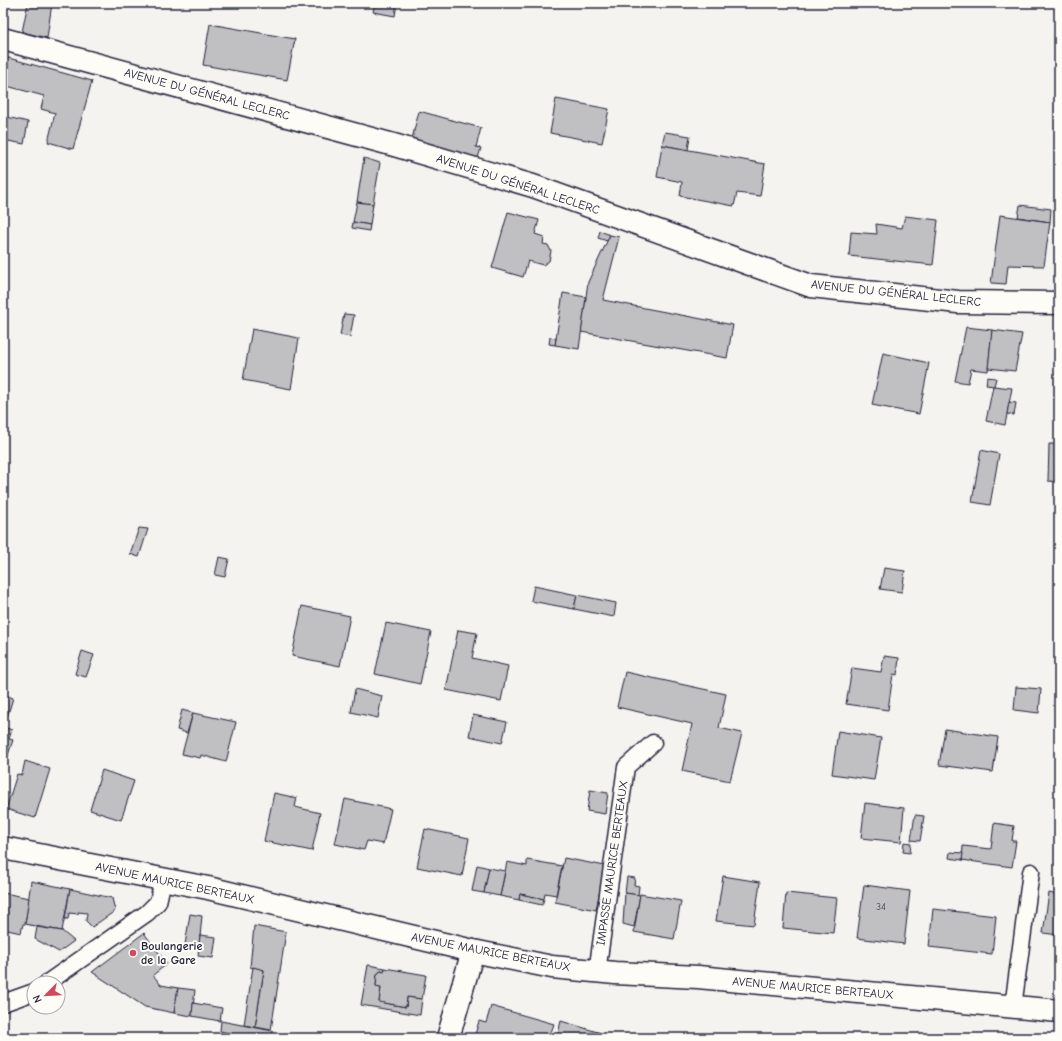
<svg xmlns="http://www.w3.org/2000/svg" width="1062" height="1041" font-family="'Comic Neue',sans-serif">
<style>
.building{fill:#c0bfc2;stroke:#22223b}
.lines{fill:none;stroke-linecap:round;stroke-linejoin:round}
.service-casing{stroke:#22223b;stroke-width:19}
.minor-casing{stroke:#22223b;stroke-width:25}
.service{stroke:#fdfcf7;stroke-width:16}
.minor{stroke:#fdfcf7;stroke-width:22}
.poi-dot{fill:#d1495b;stroke:#fdfcf7;stroke-width:1.5}
.labels{text-anchor:middle;dominant-baseline:central;stroke-width:4;stroke-linejoin:round;paint-order:stroke}
.number-label{font-size:10px;fill:#4a495d}
.street-label{font-size:12px;fill:#22223b;stroke:#fdfcf7}
.poi-label{font-size:12px;font-weight:bold;fill:#22223b;stroke:#fdfcf7;text-anchor:start}
</style>
<rect width="100%" height="100%" fill="#f4f3ef"/>
<filter id="ink" filterUnits="userSpaceOnUse"><feTurbulence type="fractalNoise" baseFrequency=".025" numOctaves="2"/><feDisplacementMap in="SourceGraphic" scale="8" xChannelSelector="R" yChannelSelector="G"/><feConvolveMatrix kernelMatrix="1 2 1 2 8 2 1 2 1" color-interpolation-filters="sRGB"/></filter>
<g filter="url(#ink)">
<g class="building">
<path d="M 28,3 L 52,3 L 47,38 L 22,32 Z"/>
<path d="M 375,3 L 397,3 L 395,16 L 373,12 Z"/>
<path d="M 210,24 L 295,39 L 287,80 L 203,65 Z"/>
<path d="M 5,57 L 92,81 L 73,149 L 48,142 L 55,113 L 41,109 L 44,96 L 3,85 L 3,68 Z"/>
<path d="M 556,99 L 609,109 L 602,143 L 550,133 Z"/>
<path d="M 419,111 L 481,128 L 476,147 L 481,148 L 478,158 L 412,139 Z"/>
<path d="M 3,116 L 28,122 L 24,144 L 3,140 Z"/>
<path d="M 665,132 L 690,136 L 688,150 L 662,145 Z"/>
<path d="M 662,145 L 765,164 L 760,196 L 737,193 L 734,206 L 680,196 L 682,182 L 657,177 Z"/>
<path d="M 364,158 L 380,163 L 373,204 L 357,202 Z"/>
<path d="M 357,202 L 373,204 L 370,225 L 353,222 Z"/>
<path d="M 1020,205 L 1051,209 L 1050,222 L 1018,217 Z"/>
<path d="M 508,212 L 539,220 L 535,234 L 544,237 L 543,244 L 548,245 L 551,251 L 549,261 L 543,265 L 528,261 L 523,277 L 492,268 Z"/>
<path d="M 1000,215 L 1050,222 L 1044,266 L 1008,265 L 1006,284 L 991,283 Z"/>
<path d="M 905,216 L 938,220 L 933,265 L 849,256 L 851,232 L 877,234 L 876,224 L 902,228 Z"/>
<path d="M 353,222 L 370,225 L 369,231 L 352,228 Z"/>
<path d="M 600,231 L 610,235 L 607,241 L 598,238 Z"/>
<path d="M 610,235 L 619,237 L 603,300 L 733,325 L 727,358 L 581,332 L 588,282 Z"/>
<path d="M 563,293 L 586,297 L 579,349 L 555,345 Z"/>
<path d="M 344,314 L 354,315 L 350,337 L 340,335 Z"/>
<path d="M 966,327 L 992,330 L 988,371 L 971,369 L 968,383 L 955,381 Z"/>
<path d="M 252,329 L 299,338 L 291,389 L 243,380 Z"/>
<path d="M 992,330 L 1022,334 L 1015,371 L 988,368 Z"/>
<path d="M 550,337 L 556,338 L 555,345 L 549,344 Z"/>
<path d="M 883,353 L 929,363 L 919,414 L 872,405 Z"/>
<path d="M 987,377 L 996,378 L 994,386 L 986,385 Z"/>
<path d="M 993,386 L 1012,388 L 1005,425 L 986,421 Z"/>
<path d="M 1009,402 L 1016,403 L 1014,415 L 1007,414 Z"/>
<path d="M 1049,444 L 1059,444 L 1059,488 L 1059,482 L 1048,481 Z"/>
<path d="M 981,450 L 999,454 L 990,505 L 972,502 Z"/>
<path d="M 139,528 L 148,529 L 139,557 L 130,554 Z"/>
<path d="M 219,557 L 229,559 L 225,577 L 215,575 Z"/>
<path d="M 884,568 L 905,571 L 902,592 L 880,589 Z"/>
<path d="M 534,586 L 577,595 L 574,609 L 531,601 Z"/>
<path d="M 577,595 L 616,603 L 614,617 L 574,609 Z"/>
<path d="M 302,606 L 350,616 L 340,666 L 292,656 Z"/>
<path d="M 386,623 L 431,632 L 420,684 L 375,674 Z"/>
<path d="M 458,630 L 477,633 L 472,658 L 508,666 L 501,701 L 446,690 Z"/>
<path d="M 82,651 L 94,655 L 86,677 L 75,674 Z"/>
<path d="M 884,656 L 899,658 L 897,675 L 893,674 L 888,710 L 846,704 L 852,668 L 881,672 Z"/>
<path d="M 625,672 L 726,694 L 719,728 L 742,733 L 730,781 L 682,771 L 692,724 L 617,707 Z"/>
<path d="M 1016,687 L 1041,689 L 1039,713 L 1014,710 Z"/>
<path d="M 355,689 L 382,696 L 378,718 L 351,712 Z"/>
<path d="M 3,694 L 13,698 L 4,727 L 3,727 Z"/>
<path d="M 182,710 L 193,713 L 187,733 L 177,730 Z"/>
<path d="M 193,713 L 236,722 L 226,762 L 201,755 L 200,758 L 182,754 Z"/>
<path d="M 473,715 L 507,722 L 502,743 L 469,736 Z"/>
<path d="M 3,727 L 12,730 L 9,739 L 13,740 L 3,770 Z"/>
<path d="M 945,729 L 998,737 L 993,772 L 939,765 Z"/>
<path d="M 838,731 L 881,738 L 874,780 L 832,774 Z"/>
<path d="M 25,761 L 50,769 L 35,818 L 6,809 L 17,774 L 22,775 Z"/>
<path d="M 102,770 L 134,781 L 121,820 L 90,810 Z"/>
<path d="M 590,790 L 608,793 L 605,814 L 587,811 Z"/>
<path d="M 274,793 L 297,798 L 295,807 L 320,813 L 312,851 L 264,841 Z"/>
<path d="M 345,799 L 391,809 L 383,844 L 367,841 L 364,850 L 335,844 Z"/>
<path d="M 865,803 L 904,808 L 901,842 L 861,838 Z"/>
<path d="M 915,815 L 924,816 L 920,841 L 911,840 Z"/>
<path d="M 994,823 L 1014,826 L 1012,841 L 1016,841 L 1012,867 L 962,860 L 963,846 L 991,849 Z"/>
<path d="M 425,829 L 469,838 L 462,876 L 417,867 Z"/>
<path d="M 904,842 L 911,843 L 910,853 L 903,852 Z"/>
<path d="M 950,852 L 963,853 L 962,860 L 949,858 Z"/>
<path d="M 564,858 L 605,866 L 596,910 L 555,902 Z"/>
<path d="M 527,860 L 562,866 L 556,895 L 545,893 L 544,899 L 520,894 L 519,900 L 500,896 L 507,862 L 527,866 Z"/>
<path d="M 477,865 L 489,868 L 484,893 L 472,891 Z"/>
<path d="M 489,868 L 505,871 L 500,896 L 484,893 Z"/>
<path d="M 723,876 L 760,882 L 754,925 L 716,921 Z"/>
<path d="M 627,877 L 635,878 L 634,885 L 639,886 L 638,895 L 625,893 Z"/>
<path d="M 31,881 L 70,889 L 62,931 L 25,924 Z"/>
<path d="M 864,885 L 910,891 L 904,944 L 857,938 Z"/>
<path d="M 70,889 L 112,898 L 115,911 L 92,927 L 86,921 L 87,913 L 78,912 L 78,914 L 69,913 L 68,919 L 65,919 Z"/>
<path d="M 4,893 L 29,898 L 25,924 L 23,924 L 21,933 L 3,929 Z"/>
<path d="M 625,893 L 640,895 L 634,927 L 623,924 Z"/>
<path d="M 786,893 L 837,898 L 833,933 L 783,928 Z"/>
<path d="M 1049,893 L 1059,895 L 1059,935 L 1043,933 Z"/>
<path d="M 520,894 L 544,899 L 542,905 L 519,900 Z"/>
<path d="M 640,894 L 681,901 L 674,939 L 634,932 Z"/>
<path d="M 933,909 L 996,916 L 992,954 L 929,947 Z"/>
<path d="M 190,914 L 202,916 L 199,947 L 185,945 Z"/>
<path d="M 254,926 L 286,932 L 271,1030 L 255,1027 L 264,970 L 250,967 Z"/>
<path d="M 37,927 L 62,931 L 74,941 L 59,952 L 35,939 Z"/>
<path d="M 144,933 L 167,964 L 153,975 L 161,985 L 178,988 L 174,1013 L 145,1007 L 92,972 Z"/>
<path d="M 200,935 L 216,937 L 213,958 L 198,956 Z"/>
<path d="M 368,965 L 385,968 L 384,972 L 381,971 L 377,974 L 376,987 L 381,988 L 379,1002 L 406,1007 L 407,997 L 422,999 L 420,1015 L 361,1005 Z"/>
<path d="M 253,967 L 264,970 L 255,1027 L 244,1025 Z"/>
<path d="M 385,968 L 426,975 L 422,999 L 407,997 L 406,1007 L 379,1002 L 381,988 L 376,987 L 377,974 L 381,971 L 384,972 Z"/>
<path d="M 178,988 L 195,990 L 192,1016 L 174,1013 Z"/>
<path d="M 193,1003 L 222,1008 L 220,1021 L 192,1016 Z"/>
<path d="M 491,1006 L 554,1024 L 549,1038 L 474,1038 L 479,1021 L 486,1023 Z"/>
<path d="M 221,1021 L 273,1031 L 272,1038 L 241,1038 L 242,1036 L 220,1031 Z"/>
<path d="M 561,1021 L 601,1033 L 600,1038 L 557,1038 Z"/>
</g>
<g class="lines">
<g class="service-casing">
<g id="service">
<path d="M 597,972 L 626,767 L 653,743"/>
<path d="M 47,983 L 147,913 L 158,902 L 163,880"/>
<path d="M 3,1003 L 34,992"/>
<path d="M 1013,1007 L 1031,872"/>
</g>
</g>
<g class="minor-casing">
<g id="minor">
<path d="M 3,39 L 394,145 L 533,186 L 811,286 L 958,302 L 1059,303"/>
<path d="M 3,848 L 208,888 L 473,951 L 552,967 L 615,973 L 698,977 L 1059,1011"/>
<path d="M 448,1038 L 473,951"/>
</g>
</g>
<use href="#service" class="service"/>
<use href="#minor" class="minor"/>
</g>
</g>
<circle class="poi-dot" cx="133" cy="953" r="4"/>
<g class="labels">
<g class="number-label">
<text x="881" y="907">34</text>
</g>
<g class="street-label">
<text transform="translate(207 94) rotate(15)">AVENUE DU GÉNÉRAL LECLERC</text>
<text transform="translate(518 184) rotate(18)">AVENUE DU GÉNÉRAL LECLERC</text>
<text transform="translate(896 293) rotate(6)">AVENUE DU GÉNÉRAL LECLERC</text>
<text transform="translate(612 863) rotate(-82)">IMPASSE MAURICE BERTEAUX</text>
<text transform="translate(175 883) rotate(12)">AVENUE MAURICE BERTEAUX</text>
<text transform="translate(491 952) rotate(11)">AVENUE MAURICE BERTEAUX</text>
<text transform="translate(813 988) rotate(5)">AVENUE MAURICE BERTEAUX</text>
</g>
<g class="poi-label">
<text x="141" y="946">Boulangerie<tspan x="141" dy="14">de la Gare</tspan></text>
</g>
</g>
<rect width="1062" height="1041" fill="none" stroke="#fdfcf7" stroke-width="16"/>
<rect x="8" y="8" width="1046" height="1025" fill="none" stroke="#22223b" stroke-width="1.5" filter="url(#ink)"/>
<g transform="translate(46 995) rotate(246)"><circle r="19" fill="#fdfcf7" stroke="#a5a5ac"/>
<path d="M0-3L7 15L0 10L-7 15Z" fill="#d1495b"/>
<text y="-6" font-size="11" font-weight="bold" text-anchor="middle" fill="#22223b">N</text>
</g>
</svg>
